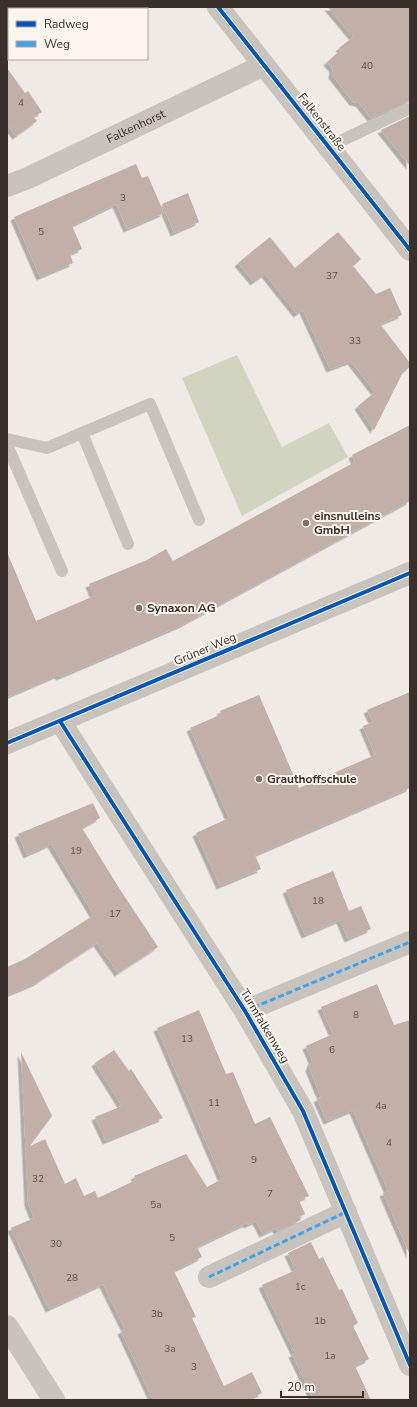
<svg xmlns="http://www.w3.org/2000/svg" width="417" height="1407" font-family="'Nunito Sans',sans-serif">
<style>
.green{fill:#d1d5c0}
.building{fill:#c2afa7;filter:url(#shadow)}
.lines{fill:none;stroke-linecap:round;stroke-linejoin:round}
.lane{stroke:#c9c3be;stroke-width:12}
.street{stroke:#c9c3be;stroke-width:22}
.quiet{stroke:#3fa3eb;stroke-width:3;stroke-dasharray:6 3;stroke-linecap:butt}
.cycleway-casing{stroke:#fbf5ee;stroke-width:6}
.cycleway{stroke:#0057b8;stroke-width:4}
.poi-dot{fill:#79716c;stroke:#fbf5ee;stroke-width:1.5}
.labels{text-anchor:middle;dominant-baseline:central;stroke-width:4;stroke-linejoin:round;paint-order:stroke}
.number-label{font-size:10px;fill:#5c504a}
.street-label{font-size:12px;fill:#3a302b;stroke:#fbf5ee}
.poi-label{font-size:12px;font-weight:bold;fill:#3a302b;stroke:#fbf5ee;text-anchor:start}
</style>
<defs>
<filter id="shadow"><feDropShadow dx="-3.5" dy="3.5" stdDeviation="0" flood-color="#0004"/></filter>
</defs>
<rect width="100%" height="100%" fill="#efeae5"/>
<path class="green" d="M 237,355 L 282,447 L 329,423 L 348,457 L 242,516 L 182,378 Z"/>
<g class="building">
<path d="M 328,7 L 410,7 L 410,101 L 371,118 L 359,103 L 353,102 L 332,75 L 333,69 L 327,62 L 341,50 L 339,48 L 353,37 Z"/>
<path d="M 7,68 L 25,93 L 28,91 L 42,112 L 33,117 L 37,121 L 16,136 L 7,124 Z"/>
<path d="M 410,116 L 410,166 L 381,130 Z"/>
<path d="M 136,164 L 142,178 L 148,176 L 164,213 L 127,229 L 116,204 L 72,226 L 82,249 L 70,254 L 73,263 L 40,277 L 14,217 Z"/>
<path d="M 188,193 L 199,222 L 174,233 L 162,204 Z"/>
<path d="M 338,232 L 361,259 L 353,266 L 376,294 L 390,288 L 402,315 L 380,324 L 410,363 L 410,367 L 403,372 L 374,430 L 358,406 L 375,392 L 351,361 L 330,369 L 303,310 L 297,314 L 265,274 L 254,282 L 238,263 L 270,237 L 295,268 Z"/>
<path d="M 410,425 L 410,501 L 182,625 L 60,677 L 58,675 L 7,697 L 7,552 L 36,621 L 94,596 L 89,584 L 147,560 L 166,549 L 173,561 L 355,462 L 352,455 Z"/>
<path d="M 410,692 L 410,788 L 255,855 L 261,869 L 220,886 L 196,833 L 229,818 L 190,728 L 222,714 L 220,711 L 259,695 L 299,788 L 375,755 L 363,726 L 373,722 L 367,710 Z"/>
<path d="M 93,803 L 100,818 L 82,828 L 119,888 L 158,947 L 118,973 L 97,943 L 36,983 L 7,995 L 7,967 L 25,959 L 94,915 L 51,844 L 27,855 L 18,834 Z"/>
<path d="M 333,871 L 349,911 L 361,906 L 371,929 L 348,939 L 340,920 L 305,935 L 286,890 Z"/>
<path d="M 377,984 L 394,1025 L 410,1020 L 410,1255 L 383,1193 L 388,1191 L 353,1110 L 327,1121 L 317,1099 L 321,1097 L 309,1068 L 312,1060 L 306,1046 L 333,1034 L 321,1007 Z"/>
<path d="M 199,1010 L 226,1074 L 233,1072 L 255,1124 L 270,1117 L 309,1196 L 299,1200 L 305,1214 L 299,1217 L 301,1220 L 277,1231 L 276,1228 L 263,1234 L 256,1221 L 247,1225 L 247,1223 L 197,1247 L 202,1257 L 174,1271 L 196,1317 L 192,1318 L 224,1386 L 252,1372 L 262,1393 L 248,1400 L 153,1400 L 121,1331 L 125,1329 L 103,1284 L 49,1309 L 11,1228 L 34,1218 L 28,1203 L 21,1052 L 52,1116 L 30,1146 L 45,1139 L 65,1184 L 76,1178 L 84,1196 L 95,1191 L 98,1198 L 136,1180 L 134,1176 L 186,1154 L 207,1187 L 222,1179 L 157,1028 Z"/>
<path d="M 114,1050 L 129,1071 L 131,1069 L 163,1118 L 106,1141 L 95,1117 L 122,1106 L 95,1063 Z"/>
<path d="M 311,1242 L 319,1259 L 323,1257 L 339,1290 L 342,1289 L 358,1323 L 353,1326 L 369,1359 L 355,1366 L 371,1400 L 314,1400 L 292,1354 L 295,1353 L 262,1285 L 296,1270 L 288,1253 Z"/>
</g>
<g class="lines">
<g class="lane">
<path d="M 328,147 L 410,108"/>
<path d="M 82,433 L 150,404 L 199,520"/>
<path d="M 7,439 L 47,448 L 82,433 L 128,544"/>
<path d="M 7,445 L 62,571"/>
</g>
<g class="street">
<path d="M 218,7 L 410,250"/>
<path id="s1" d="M 7,186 L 28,178 L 264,65"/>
<path d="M 60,721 L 245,1011 L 303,1111 L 410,1365"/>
<path d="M 7,743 L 410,573"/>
<path d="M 245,1011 L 410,942"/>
<path d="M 209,1277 L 346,1212"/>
<path d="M 7,1326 L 54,1400"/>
</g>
<g class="quiet">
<path d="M 245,1011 L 410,942"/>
<path d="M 209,1277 L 346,1212"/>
</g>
<g class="cycleway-casing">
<g id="cycleway">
<path d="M 218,7 L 410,250"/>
<path d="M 60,721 L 245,1011 L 303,1111 L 410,1365"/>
<path d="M 7,743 L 410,573"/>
</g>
</g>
<use href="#cycleway" class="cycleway"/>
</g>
<g class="poi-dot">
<circle cx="306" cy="523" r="4"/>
<circle cx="139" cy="608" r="4"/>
<circle cx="259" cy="779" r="4"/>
</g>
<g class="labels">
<g class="number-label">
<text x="367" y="66">40</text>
<text x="21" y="103">4</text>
<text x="123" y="198">3</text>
<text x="41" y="232">5</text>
<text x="332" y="276">37</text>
<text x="355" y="341">33</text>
<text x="76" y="851">19</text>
<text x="318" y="901">18</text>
<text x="115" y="914">17</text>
<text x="356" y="1015">8</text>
<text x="187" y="1039">13</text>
<text x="332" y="1050">6</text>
<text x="214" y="1103">11</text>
<text x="381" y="1106">4a</text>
<text x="389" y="1143">4</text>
<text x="254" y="1160">9</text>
<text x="38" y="1179">32</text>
<text x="270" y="1194">7</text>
<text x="156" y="1205">5a</text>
<text x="172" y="1238">5</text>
<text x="56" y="1244">30</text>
<text x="72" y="1278">28</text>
<text x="300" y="1287">1c</text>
<text x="157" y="1314">3b</text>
<text x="320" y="1321">1b</text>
<text x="170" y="1349">3a</text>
<text x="330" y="1356">1a</text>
<text x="194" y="1367">3</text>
</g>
<g class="street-label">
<text transform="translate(322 122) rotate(52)">Falkenstraße</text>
<text stroke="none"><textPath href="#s1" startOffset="142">Falkenhorst</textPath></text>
<text transform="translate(205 649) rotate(-23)">Grüner Weg</text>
<text transform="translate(265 1026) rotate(59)">Turmfalkenweg</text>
</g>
<g class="poi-label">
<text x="314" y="516">einsnulleins<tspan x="314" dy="14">GmbH</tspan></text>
<text x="147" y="608">Synaxon AG</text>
<text x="267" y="779">Grauthoffschule</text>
</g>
</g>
<rect width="417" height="1407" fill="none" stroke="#3a302b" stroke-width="16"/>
<rect x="8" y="8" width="140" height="52" fill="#fbf5ee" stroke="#aea6a0"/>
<rect x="16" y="21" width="20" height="6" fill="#0057b8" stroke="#aea6a0"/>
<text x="44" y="28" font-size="12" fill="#3a302b">Radweg</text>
<rect x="16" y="41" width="20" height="6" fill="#3fa3eb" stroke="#aea6a0"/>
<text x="44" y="48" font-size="12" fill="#3a302b">Weg</text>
<path d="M281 1391v6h82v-6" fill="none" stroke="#3a302b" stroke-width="2"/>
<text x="287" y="1391" font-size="12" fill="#3a302b" stroke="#fbf5ee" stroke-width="3" paint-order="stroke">20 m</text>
</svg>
